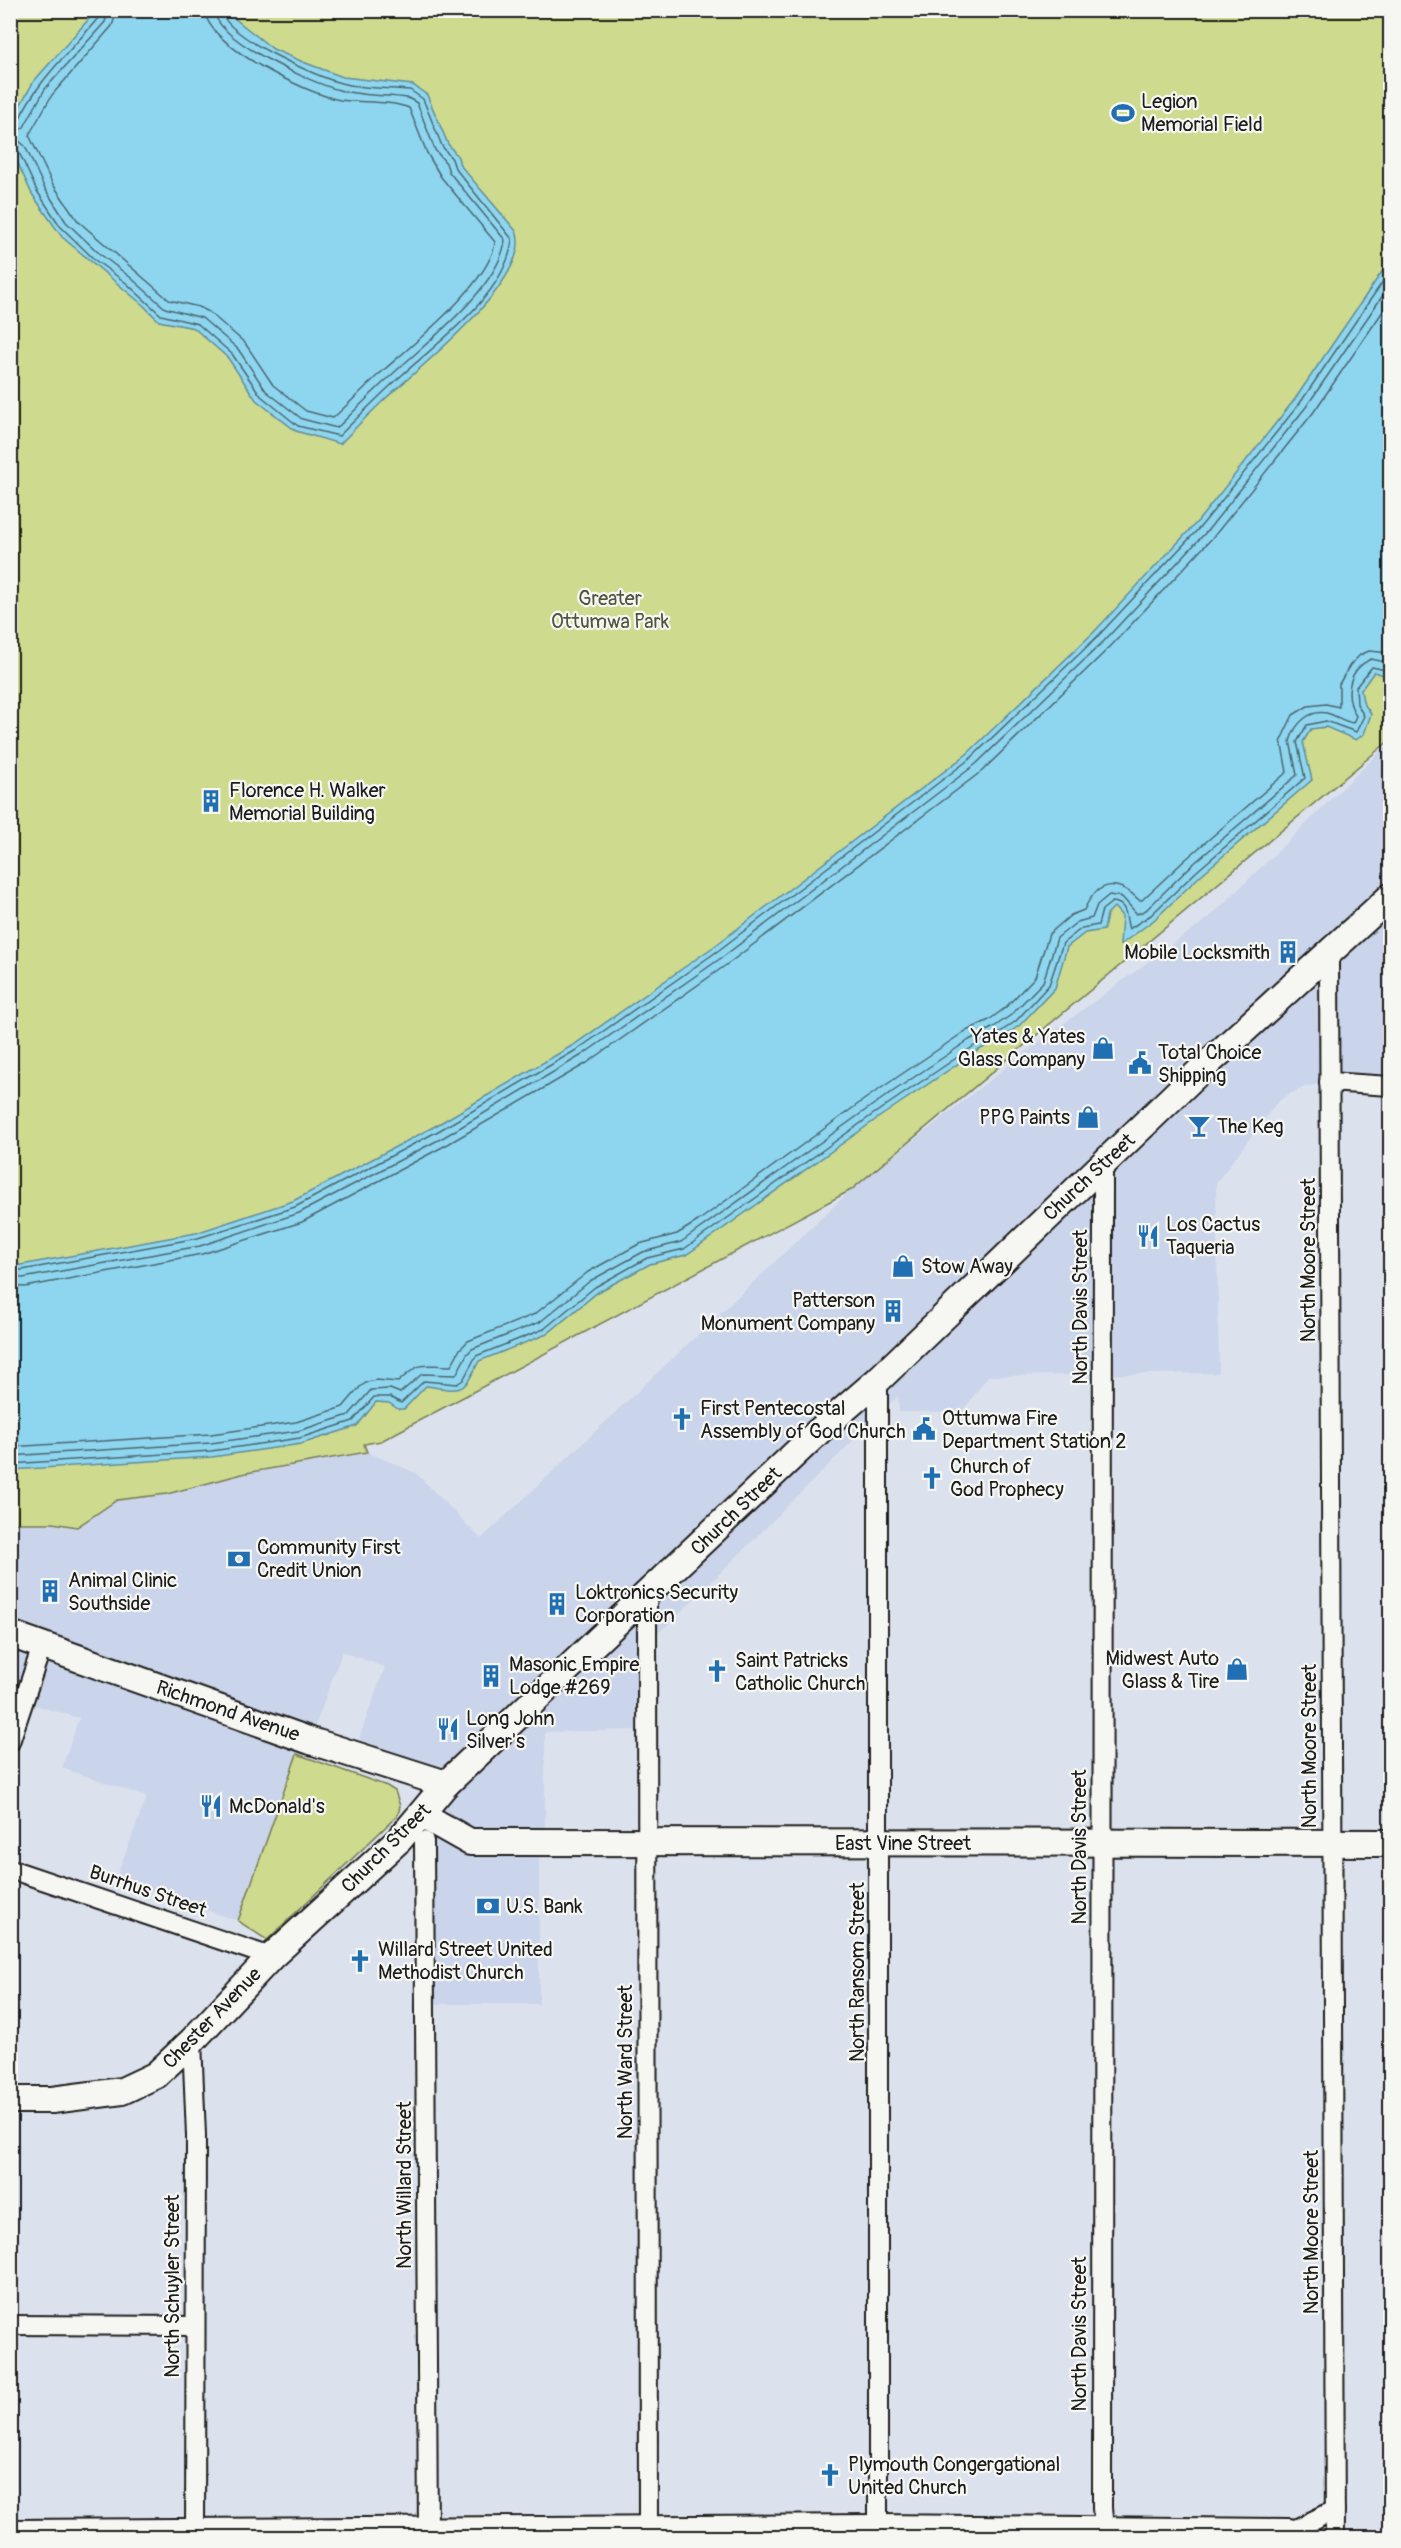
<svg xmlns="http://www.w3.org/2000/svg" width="1401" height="2548" font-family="Pangolin,sans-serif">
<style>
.built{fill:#cad4ea}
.green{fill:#ceda8d;stroke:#757b54;stroke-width:1.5}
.water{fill:#8ed6ef;stroke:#608c9b;stroke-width:1.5}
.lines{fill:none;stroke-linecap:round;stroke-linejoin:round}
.shore{stroke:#4a6670;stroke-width:1.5}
.street-casing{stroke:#1c1c1c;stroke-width:22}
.secondary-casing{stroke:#1c1c1c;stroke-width:30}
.street{stroke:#f6f6f2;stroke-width:18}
.secondary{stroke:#f6f6f2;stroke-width:26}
.labels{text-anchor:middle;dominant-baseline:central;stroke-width:4.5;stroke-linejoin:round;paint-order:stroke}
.poi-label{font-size:20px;fill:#1c1c1c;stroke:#f6f6f2;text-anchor:start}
.park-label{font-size:20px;fill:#51553e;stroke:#f6f6f2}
.street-label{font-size:20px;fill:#1c1c1c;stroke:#f6f6f2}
</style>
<rect width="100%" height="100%" fill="#dce2ed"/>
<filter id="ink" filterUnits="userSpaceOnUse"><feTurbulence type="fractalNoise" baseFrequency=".0167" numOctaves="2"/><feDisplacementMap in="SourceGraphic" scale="12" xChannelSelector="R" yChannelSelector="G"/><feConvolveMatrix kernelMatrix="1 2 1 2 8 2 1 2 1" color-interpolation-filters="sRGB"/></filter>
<g filter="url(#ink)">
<path class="built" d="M 1390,742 L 1390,1086 L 1329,1082 L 1305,1087 L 1284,1097 L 1275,1105 L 1216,1183 L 1219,1373 L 988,1376 L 962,1412 L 899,1412 L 898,1396 L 673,1620 L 638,1650 L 640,1730 L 545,1732 L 545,1842 L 539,1843 L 539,2004 L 425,2004 L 422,1815 L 446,1784 L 356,1756 L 360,1736 L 385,1667 L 342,1652 L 304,1757 L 297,1755 L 238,1921 L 116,1878 L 147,1797 L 62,1768 L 79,1718 L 24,1702 L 11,1742 L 11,1523 L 53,1523 L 77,1527 L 117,1500 L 168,1494 L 246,1473 L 367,1452 L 416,1473 L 481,1539 L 851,1190 L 1029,1049 L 1211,916 Z"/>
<g class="green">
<path d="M 11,11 L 1390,11 L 1390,740 L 851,1190 L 381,1441 L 364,1444 L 367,1452 L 246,1473 L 167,1494 L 117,1500 L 77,1527 L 53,1523 L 11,1523 Z"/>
<path d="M 297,1754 L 387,1786 L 395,1791 L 400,1806 L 398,1815 L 267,1940 L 238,1921 Z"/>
</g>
<g class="water">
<path d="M 96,11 L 225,11 L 273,49 L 303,62 L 343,77 L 413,85 L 427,95 L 448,144 L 458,157 L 460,165 L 516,231 C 535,277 417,370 386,398 C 370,413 355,428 340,444 L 296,431 L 256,400 L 228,358 L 194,328 L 159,321 L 143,305 L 62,237 L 32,194 L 13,153 L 11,135 L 14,116 L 34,81 Z"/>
<path d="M 1390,260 L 1390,677 L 1374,672 L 1361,690 L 1363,702 L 1371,714 L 1364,734 L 1356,740 L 1326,727 L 1311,729 L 1303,742 L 1312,780 L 1201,875 L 1154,920 L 1120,945 L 1122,916 L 1114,907 L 1107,914 L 1104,930 L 1085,933 L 1067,947 L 1055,988 L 1020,1025 L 1002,1038 L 977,1051 L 878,1118 L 686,1255 L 650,1264 L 598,1292 L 547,1334 L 479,1361 C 462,1395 463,1391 426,1386 L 404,1409 L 398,1409 L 389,1403 L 376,1402 L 357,1426 L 301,1444 L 212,1457 L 11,1470 L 11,1264 L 21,1265 L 196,1233 L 293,1201 L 437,1125 L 575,1044 L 716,945 L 967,754 L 1094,632 L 1198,521 L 1295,399 Z"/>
</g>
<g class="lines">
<g class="shore">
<path d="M 117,10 L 112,26 L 52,95 L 29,135 L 52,183 L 78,221 L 169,300 L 199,307 L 209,312 L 245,343 L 273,385 L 306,411 L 333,418 C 348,405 362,390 377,376 C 408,348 491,283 495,242 L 441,177 L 427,153 L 409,108 C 391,100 360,103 340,100 C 308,94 206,46 205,10"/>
<path d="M 10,125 L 18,122 C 36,81 71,51 99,17 L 100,10"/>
<path d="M 10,133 L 18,131 L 24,127 L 45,89 L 105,22 L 108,10"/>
<path d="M 10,139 L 18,140 L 25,146 L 44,187 L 66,222 L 100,254 L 130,277 L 165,308 L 202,318 L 238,349 L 266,391 L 302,419 L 337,428 C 357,408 376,389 397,370 C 431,339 500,286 505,240 L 449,172 L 446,163 L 435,150 L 417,103 L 408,98 C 386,95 360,96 339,90 C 312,83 216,41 214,10"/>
<path d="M 10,147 L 18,150 L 37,191 L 60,226 L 95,260 L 125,282 L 161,315 L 198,324 L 232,354 L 261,396 L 298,426 L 339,436 C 360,415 380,395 402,375 C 440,341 508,292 512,239 L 455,168 L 452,159 L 442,146 L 423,99 L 410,90 C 388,88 363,89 341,83 C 317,77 224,36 221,10"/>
<path d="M 10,1270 L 22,1270 L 198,1238 L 295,1207 L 440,1130 L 578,1049 L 719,950 L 971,758 L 1098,636 L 1202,525 L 1300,403 L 1390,271"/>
<path d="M 10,1277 L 23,1278 L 200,1246 L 299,1213 L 444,1137 L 582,1055 L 724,956 L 976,764 L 1104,641 L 1208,530 L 1306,407 L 1390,285"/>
<path d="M 10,1286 L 25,1287 L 202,1254 L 302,1222 L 448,1144 L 587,1063 L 729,963 L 982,771 L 1110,647 L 1215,535 L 1313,413 L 1390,301"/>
<path d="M 10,1447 L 211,1434 L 296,1422 L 343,1407 L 360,1387 L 367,1382 L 376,1380 L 398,1382 C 424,1359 419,1366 451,1366 L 460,1349 L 468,1341 L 535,1314 L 588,1272 L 639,1244 L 677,1234 L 698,1221 L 865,1099 L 964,1032 L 989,1020 L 1005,1008 L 1035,977 L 1049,934 L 1071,915 L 1084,910 C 1097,881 1117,878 1139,900 L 1142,900 L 1186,859 L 1287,772 L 1281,740 L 1293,715 L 1308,706 L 1326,704 L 1339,707 L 1339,684 L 1350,665 L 1360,655 L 1369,651 L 1390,653"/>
<path d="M 10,1456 L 211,1443 L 298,1431 L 349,1415 L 371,1390 L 390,1389 L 400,1393 L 422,1374 L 456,1375 L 467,1354 L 472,1349 L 540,1322 L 590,1281 L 643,1252 L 681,1242 L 870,1107 L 969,1040 L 994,1027 L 1011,1015 L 1043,982 L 1057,938 L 1077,922 L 1092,918 L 1097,905 L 1109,895 L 1122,897 L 1137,914 L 1146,910 L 1192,865 L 1297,775 L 1290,741 C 1295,723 1310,708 1330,714 C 1338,717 1345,722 1353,723 L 1356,716 C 1344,696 1347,670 1371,659 L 1390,663"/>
<path d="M 10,1464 L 211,1451 L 300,1438 L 353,1421 L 374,1397 L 390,1397 L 401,1403 L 424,1381 L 457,1384 L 463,1380 L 476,1356 L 544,1329 L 595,1287 L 647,1258 L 684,1249 L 875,1113 L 974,1046 L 999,1033 L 1016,1021 L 1049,985 L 1063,943 L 1082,928 L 1098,925 L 1102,910 L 1112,902 C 1129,903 1125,919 1129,929 L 1151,915 L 1197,871 L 1305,778 L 1297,742 L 1307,725 L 1326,721 L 1356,732 L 1364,716 L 1357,704 L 1356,687 L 1372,667 L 1390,671"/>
</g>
<g class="street-casing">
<g id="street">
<path d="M 1329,954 L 1335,2538"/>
<path d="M 1329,1082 L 1390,1086"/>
<path d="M 1103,1164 L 1102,2508 L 1105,2538"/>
<path d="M 878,1380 L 878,2538"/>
<path d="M 647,1595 L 648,2538"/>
<path d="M 10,1742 L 42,1646"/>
<path d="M 424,1841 L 428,2538"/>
<path d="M 10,1869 L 271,1957"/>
<path d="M 192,2041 L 196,2135 L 195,2538"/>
<path d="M 10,2325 L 194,2326"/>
<path d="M 1289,2532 L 1335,2510"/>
</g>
</g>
<g class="secondary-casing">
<g id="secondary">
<path d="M 10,1634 L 311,1741 L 446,1784"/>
<path d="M 422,1815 L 470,1842 L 1390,1843"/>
<path d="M 10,2100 L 52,2100 L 122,2091 L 156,2075 L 192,2041 L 271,1957 L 400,1839 L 446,1784 L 819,1431 L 878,1380 L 1205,1066 L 1390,897"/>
<path d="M 10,2533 L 878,2528 L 1289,2532 L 1303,2538"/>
</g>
</g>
<use href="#street" class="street"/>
<use href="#secondary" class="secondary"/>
</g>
</g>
<defs>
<g id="stadium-bare" transform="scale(1.8)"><path d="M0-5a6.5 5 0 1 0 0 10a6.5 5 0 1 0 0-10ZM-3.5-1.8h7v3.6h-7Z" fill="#1f6fb2" stroke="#f6f6f2" stroke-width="2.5" paint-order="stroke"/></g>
<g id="building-bare" transform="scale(1.8)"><path d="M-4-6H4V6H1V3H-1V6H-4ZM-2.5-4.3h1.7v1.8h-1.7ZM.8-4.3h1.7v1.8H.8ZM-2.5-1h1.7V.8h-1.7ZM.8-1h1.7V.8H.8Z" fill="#1f6fb2" stroke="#f6f6f2" stroke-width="2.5" paint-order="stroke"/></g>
<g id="shop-bare" transform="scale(1.8)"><path d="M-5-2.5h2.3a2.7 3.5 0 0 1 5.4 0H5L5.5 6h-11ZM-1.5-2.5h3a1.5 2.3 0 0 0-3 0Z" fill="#1f6fb2" stroke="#f6f6f2" stroke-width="2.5" paint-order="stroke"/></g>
<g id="civic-bare" transform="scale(1.8)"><path d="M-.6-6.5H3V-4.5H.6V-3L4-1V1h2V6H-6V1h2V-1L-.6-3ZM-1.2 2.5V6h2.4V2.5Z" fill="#1f6fb2" stroke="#f6f6f2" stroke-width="2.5" paint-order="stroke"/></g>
<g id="bar-bare" transform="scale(1.8)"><path d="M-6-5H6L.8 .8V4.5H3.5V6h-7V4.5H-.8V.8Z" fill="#1f6fb2" stroke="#f6f6f2" stroke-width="2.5" paint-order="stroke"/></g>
<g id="restaurant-bare" transform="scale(1.8)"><path d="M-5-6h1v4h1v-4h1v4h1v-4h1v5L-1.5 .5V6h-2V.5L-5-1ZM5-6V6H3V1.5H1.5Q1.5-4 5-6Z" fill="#1f6fb2" stroke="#f6f6f2" stroke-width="2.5" paint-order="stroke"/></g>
<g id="church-bare" transform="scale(1.8)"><path d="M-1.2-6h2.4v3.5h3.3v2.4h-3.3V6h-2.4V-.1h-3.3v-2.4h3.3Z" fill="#1f6fb2" stroke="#f6f6f2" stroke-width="2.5" paint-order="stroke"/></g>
<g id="bank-bare" transform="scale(1.8)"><path d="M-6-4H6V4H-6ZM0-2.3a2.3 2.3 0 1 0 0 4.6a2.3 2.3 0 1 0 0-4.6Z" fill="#1f6fb2" stroke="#f6f6f2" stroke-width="2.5" paint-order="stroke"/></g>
</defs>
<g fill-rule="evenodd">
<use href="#stadium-bare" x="1123" y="113"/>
<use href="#building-bare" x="211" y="801"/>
<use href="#building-bare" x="1288" y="952"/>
<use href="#shop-bare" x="1103" y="1048"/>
<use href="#civic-bare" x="1140" y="1063"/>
<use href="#shop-bare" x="1088" y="1117"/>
<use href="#bar-bare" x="1199" y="1126"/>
<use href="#restaurant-bare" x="1148" y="1236"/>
<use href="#shop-bare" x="903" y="1266"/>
<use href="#building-bare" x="893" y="1311"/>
<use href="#church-bare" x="682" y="1419"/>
<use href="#civic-bare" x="924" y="1429"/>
<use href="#church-bare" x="932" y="1478"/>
<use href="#bank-bare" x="239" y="1559"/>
<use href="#building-bare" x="50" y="1591"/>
<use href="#building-bare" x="557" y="1604"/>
<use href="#shop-bare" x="1237" y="1669"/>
<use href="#church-bare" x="717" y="1671"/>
<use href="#building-bare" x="491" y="1676"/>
<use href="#restaurant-bare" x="448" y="1729"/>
<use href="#restaurant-bare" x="211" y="1806"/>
<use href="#bank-bare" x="488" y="1906"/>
<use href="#church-bare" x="360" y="1961"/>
<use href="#church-bare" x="830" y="2475"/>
</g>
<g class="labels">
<g class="poi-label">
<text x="1141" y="101">Legion<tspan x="1141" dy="23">Memorial Field</tspan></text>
<text x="229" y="790">Florence H. Walker<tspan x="229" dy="23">Memorial Building</tspan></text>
<text x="1270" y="952" text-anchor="end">Mobile Locksmith</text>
<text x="1085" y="1036" text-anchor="end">Yates &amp; Yates<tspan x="1085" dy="23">Glass Company</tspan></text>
<text x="1158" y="1052">Total Choice<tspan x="1158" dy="23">Shipping</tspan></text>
<text x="1070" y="1117" text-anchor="end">PPG Paints</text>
<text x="1217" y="1126">The Keg</text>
<text x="1166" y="1224">Los Cactus<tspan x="1166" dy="23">Taqueria</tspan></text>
<text x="921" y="1266">Stow Away</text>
<text x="875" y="1300" text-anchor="end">Patterson<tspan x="875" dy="23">Monument Company</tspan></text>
<text x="700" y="1408">First Pentecostal<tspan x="700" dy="23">Assembly of God Church</tspan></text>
<text x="942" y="1418">Ottumwa Fire<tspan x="942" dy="23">Department Station 2</tspan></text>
<text x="950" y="1466">Church of<tspan x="950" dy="23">God Prophecy</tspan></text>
<text x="257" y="1547">Community First<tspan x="257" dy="23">Credit Union</tspan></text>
<text x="68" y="1580">Animal Clinic<tspan x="68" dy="23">Southside</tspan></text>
<text x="575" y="1592">Loktronics Security<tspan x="575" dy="23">Corporation</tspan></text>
<text x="1219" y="1658" text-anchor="end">Midwest Auto<tspan x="1219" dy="23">Glass &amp; Tire</tspan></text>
<text x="735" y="1660">Saint Patricks<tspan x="735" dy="23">Catholic Church</tspan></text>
<text x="509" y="1664">Masonic Empire<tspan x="509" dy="23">Lodge #269</tspan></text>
<text x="466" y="1718">Long John<tspan x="466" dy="23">Silver's</tspan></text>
<text x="229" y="1806">McDonald's</text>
<text x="506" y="1906">U.S. Bank</text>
<text x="378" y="1949">Willard Street United<tspan x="378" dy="23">Methodist Church</tspan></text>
<text x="848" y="2464">Plymouth Congergational<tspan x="848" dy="23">United Church</tspan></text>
</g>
<g class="park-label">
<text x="610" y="598">Greater<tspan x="610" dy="23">Ottumwa Park</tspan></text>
</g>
<g class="street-label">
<text transform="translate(1089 1177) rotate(-43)">Church Street</text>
<text transform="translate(1308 1260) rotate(-90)">North Moore Street</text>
<text transform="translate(1080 1307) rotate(-90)">North Davis Street</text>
<text transform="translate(736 1511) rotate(-44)">Church Street</text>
<text transform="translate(228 1711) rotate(19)">Richmond Avenue</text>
<text transform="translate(1309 1746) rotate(-90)">North Moore Street</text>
<text x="903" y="1843">East Vine Street</text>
<text transform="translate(1079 1847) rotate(-90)">North Davis Street</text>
<text transform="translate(386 1848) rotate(-45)">Church Street</text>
<text transform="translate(148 1891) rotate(19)">Burrhus Street</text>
<text transform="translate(857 1972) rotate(-90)">North Ransom Street</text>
<text transform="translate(212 2018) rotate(-46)">Chester Avenue</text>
<text transform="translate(625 2062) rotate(-90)">North Ward Street</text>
<text transform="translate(404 2185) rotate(-90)">North Willard Street</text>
<text transform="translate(1311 2232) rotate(-90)">North Moore Street</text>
<text transform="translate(172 2286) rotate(-90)">North Schuyler Street</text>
<text transform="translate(1079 2334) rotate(-90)">North Davis Street</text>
</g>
</g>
<rect width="1401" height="2548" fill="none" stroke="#f6f6f2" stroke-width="36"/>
<rect x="18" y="18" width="1365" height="2512" fill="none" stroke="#1c1c1c" stroke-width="2" filter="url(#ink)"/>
</svg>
